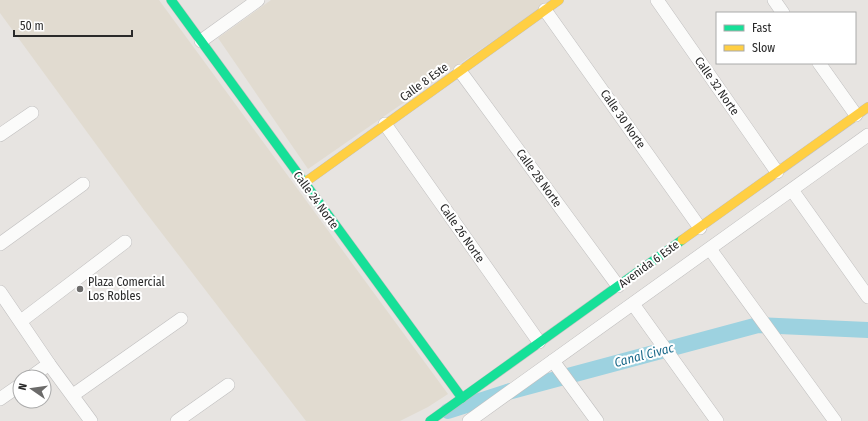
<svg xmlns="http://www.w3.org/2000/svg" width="868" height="421" font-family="'Fira Sans Condensed',sans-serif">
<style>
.education{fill:#e1dbd0}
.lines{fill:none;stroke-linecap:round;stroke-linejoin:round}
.canal{stroke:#9dd2e0;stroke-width:16}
.street-casing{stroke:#c0bfbf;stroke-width:14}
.fast-casing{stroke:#c0bfbf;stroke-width:10}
.slow-casing{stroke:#c0bfbf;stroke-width:10}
.street{stroke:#fbfbfa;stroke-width:13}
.fast{stroke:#16e098;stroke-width:9}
.slow{stroke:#ffcf43;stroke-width:9}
.poi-dot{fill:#6c6b6a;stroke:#fff;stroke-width:1.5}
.labels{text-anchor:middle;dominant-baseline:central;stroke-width:4;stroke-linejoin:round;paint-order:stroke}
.street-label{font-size:12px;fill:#2a2a2a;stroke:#fff}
.poi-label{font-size:12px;fill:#2a2a2a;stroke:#fff;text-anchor:start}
.water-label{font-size:13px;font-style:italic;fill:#1d6b8b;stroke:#fff}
</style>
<rect width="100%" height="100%" fill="#e7e4e1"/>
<g class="education">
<path d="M 0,0 L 159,0 L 448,394 L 428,407 L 400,421 L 306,421 L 144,210 L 0,13 Z"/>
<path d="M 271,0 L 552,0 L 308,169 L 218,38 Z"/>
</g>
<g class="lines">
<g class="canal">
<path d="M 508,392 L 758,325 L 868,330"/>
<path d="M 448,411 L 510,391"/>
</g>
<g class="street-casing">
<g id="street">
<path d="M 657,0 L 777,172"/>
<path d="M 774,0 L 783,13"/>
<path d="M 545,10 L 700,228"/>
<path d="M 201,41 L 258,0"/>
<path d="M 819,63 L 856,115"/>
<path d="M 460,71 L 618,286"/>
<path d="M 385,124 L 539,342"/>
<path d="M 0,135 L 32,113"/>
<path d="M 792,190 L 868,297"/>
<path d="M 0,244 L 83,184"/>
<path d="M 710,249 L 835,421"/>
<path d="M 0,292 L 49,364 L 91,421"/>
<path d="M 633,304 L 717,421"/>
<path d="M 21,321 L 125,242"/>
<path d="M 553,361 L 597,421"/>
<path d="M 31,377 L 49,364"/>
<path d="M 73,395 L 181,319"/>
<path d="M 0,399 L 20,385"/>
<path d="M 177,421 L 228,385"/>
<path d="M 469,421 L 868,135"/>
</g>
</g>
<g class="fast-casing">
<g id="fast">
<path d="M 171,0 L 462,398"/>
<path d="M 430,421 L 682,240"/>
</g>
</g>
<g class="slow-casing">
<g id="slow">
<path d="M 304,183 L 559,0"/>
<path d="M 682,240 L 868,107"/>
</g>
</g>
<use href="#street" class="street"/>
<use href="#fast" class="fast"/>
<use href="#slow" class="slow"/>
</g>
<circle class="poi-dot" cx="80" cy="289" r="4"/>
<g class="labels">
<g class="street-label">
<text transform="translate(424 82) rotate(-36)">Calle 8 Este</text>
<text transform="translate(717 86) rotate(55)">Calle 32 Norte</text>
<text transform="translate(623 119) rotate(55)">Calle 30 Norte</text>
<text transform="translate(539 178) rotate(54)">Calle 28 Norte</text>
<text transform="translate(316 200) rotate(54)">Calle 24 Norte</text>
<text transform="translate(462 233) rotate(55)">Calle 26 Norte</text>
<text transform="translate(649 264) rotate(-36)">Avenida 6 Este</text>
</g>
<g class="poi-label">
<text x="88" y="282">Plaza Comercial<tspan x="88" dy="14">Los Robles</tspan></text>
</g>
<g class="water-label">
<text transform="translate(644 355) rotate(-15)">Canal Civac</text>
</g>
</g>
<rect x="716" y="12" width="140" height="52" fill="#ffffff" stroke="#aaaaaa"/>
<rect x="724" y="25" width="20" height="6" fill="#16e098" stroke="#aaaaaa"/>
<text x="752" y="32" font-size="12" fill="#2a2a2a">Fast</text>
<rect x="724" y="45" width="20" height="6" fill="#ffcf43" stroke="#aaaaaa"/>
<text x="752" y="52" font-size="12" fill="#2a2a2a">Slow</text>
<g transform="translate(32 389) rotate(283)"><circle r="19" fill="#ffffff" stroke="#aaaaaa"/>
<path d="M0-3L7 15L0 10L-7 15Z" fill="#6c6b6a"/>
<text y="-6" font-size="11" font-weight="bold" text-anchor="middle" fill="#2a2a2a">N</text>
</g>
<path d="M14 30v6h118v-6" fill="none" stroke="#2a2a2a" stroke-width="2"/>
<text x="20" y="30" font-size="12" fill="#2a2a2a" stroke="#ffffff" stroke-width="3" paint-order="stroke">50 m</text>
</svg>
